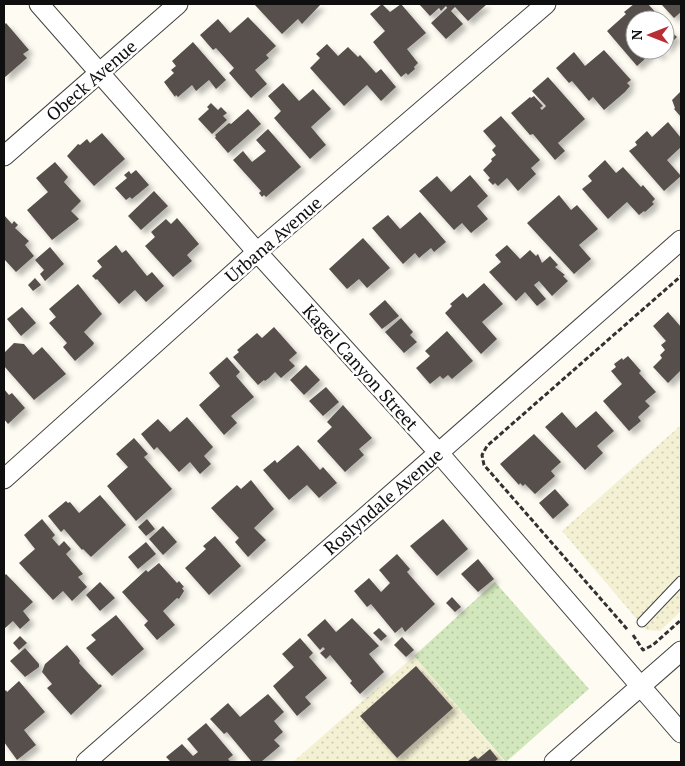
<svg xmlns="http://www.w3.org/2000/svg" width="685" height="766" font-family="'PT Serif',serif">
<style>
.farmland{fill:url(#farmland-dots)}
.grass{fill:url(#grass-dots)}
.building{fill:#57504c;filter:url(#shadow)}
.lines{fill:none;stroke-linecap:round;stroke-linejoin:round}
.service-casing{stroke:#424242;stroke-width:11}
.minor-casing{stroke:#424242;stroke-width:21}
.path{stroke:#313131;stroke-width:3;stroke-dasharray:5 2.5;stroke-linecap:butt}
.service{stroke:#fff;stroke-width:9}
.minor{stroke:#fff;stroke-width:19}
.labels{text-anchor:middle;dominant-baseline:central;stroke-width:5;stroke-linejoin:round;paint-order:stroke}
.street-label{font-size:18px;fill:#0f0f0f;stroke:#fff}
</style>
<defs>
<pattern id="farmland-dots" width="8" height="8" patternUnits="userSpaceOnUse" patternTransform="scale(1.25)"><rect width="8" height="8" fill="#f3f0d3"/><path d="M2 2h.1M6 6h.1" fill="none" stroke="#cfcdb4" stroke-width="1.8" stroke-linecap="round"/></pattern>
<pattern id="grass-dots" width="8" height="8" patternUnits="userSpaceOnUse" patternTransform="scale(1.25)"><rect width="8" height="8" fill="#d3e7bd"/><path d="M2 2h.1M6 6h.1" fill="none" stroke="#b4c5a1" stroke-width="1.8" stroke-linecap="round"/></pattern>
<filter id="shadow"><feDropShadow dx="4.5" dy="4.5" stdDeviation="2.5" flood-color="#0004"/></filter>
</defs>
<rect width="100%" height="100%" fill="#fefcf2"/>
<g class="farmland">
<path d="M 681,425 L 681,611 L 660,631 L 646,630 L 562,531 Z"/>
<path d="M 414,656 L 505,762 L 293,762 Z"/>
</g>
<path class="grass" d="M 495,582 L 589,689 L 506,762 L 414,656 Z"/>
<g class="building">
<path d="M 254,4 L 321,4 L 302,24 L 298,19 L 282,34 Z"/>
<path d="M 382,4 L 390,12 L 401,4 L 426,33 L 407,49 L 418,63 L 414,67 L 415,69 L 408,75 L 406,73 L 401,77 L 373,42 L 385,31 L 370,14 Z"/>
<path d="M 419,4 L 485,4 L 486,5 L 468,21 L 455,7 L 451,11 L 463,24 L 446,39 L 431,23 L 447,8 L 446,6 L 441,11 L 439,8 L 430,16 Z"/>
<path d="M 634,4 L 648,4 L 658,15 L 657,17 L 660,20 L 635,20 L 635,50 L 665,50 L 665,26 L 677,37 L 670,44 L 671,45 L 658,56 L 654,51 L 637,66 L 607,31 L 626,14 L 624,12 Z"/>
<path d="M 661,4 L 681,4 L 681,12 L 674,18 Z"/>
<path d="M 248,17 L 276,46 L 266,55 L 269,58 L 255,70 L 267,84 L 251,98 L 229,73 L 234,68 L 216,48 L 213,50 L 200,35 L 218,19 L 230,33 Z"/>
<path d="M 6,23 L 29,50 L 23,54 L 27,58 L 4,78 L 4,25 Z"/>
<path d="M 193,42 L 226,80 L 216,89 L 209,80 L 196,91 L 192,85 L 178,97 L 176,95 L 175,97 L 164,82 L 174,73 L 171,70 L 176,66 L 172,61 Z"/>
<path d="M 327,44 L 338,56 L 348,47 L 358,57 L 360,55 L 376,73 L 381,69 L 396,87 L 381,101 L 367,85 L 344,106 L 310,68 L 320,58 L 316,54 Z"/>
<path d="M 604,50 L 631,80 L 627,83 L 630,86 L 625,92 L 604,110 L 593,97 L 589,101 L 572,81 L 569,83 L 556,68 L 574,52 L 585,66 Z"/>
<path d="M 548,77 L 585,119 L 558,143 L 565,151 L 555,160 L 533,134 L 530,135 L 511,113 L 530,97 L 531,98 L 534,96 L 543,106 L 540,108 L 542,110 L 546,106 L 532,91 Z"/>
<path d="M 283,83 L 299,101 L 313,89 L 331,109 L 311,127 L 326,145 L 310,159 L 274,118 L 281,111 L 268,96 Z"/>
<path d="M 681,91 L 681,117 L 674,109 L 675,108 L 672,100 Z"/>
<path d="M 211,103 L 218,110 L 221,107 L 227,113 L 223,116 L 227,120 L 212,134 L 198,119 L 209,109 L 207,107 Z"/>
<path d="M 248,109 L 261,124 L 228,153 L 215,138 L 216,136 L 215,135 L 229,123 L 231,124 Z"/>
<path d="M 501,116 L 540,160 L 531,168 L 536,174 L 518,191 L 507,178 L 498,186 L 495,183 L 493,185 L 488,180 L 490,178 L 483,170 L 492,161 L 491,159 L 496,155 L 492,150 L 496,146 L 483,131 Z"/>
<path d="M 668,122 L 681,138 L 681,147 L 667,160 L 681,176 L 664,191 L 629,151 L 637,145 L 635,142 L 647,131 L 652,137 Z"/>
<path d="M 268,129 L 301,167 L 266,197 L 264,195 L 262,197 L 259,193 L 261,191 L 233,160 L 243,151 L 252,162 L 266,151 L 256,140 Z"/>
<path d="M 102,133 L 125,159 L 94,186 L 67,156 L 78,144 L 80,145 L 87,139 L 90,143 Z"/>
<path d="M 605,160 L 616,173 L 623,167 L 641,187 L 643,185 L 655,199 L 652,202 L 654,204 L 645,212 L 644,211 L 639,215 L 627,202 L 608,219 L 582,189 L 592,181 L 588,176 Z"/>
<path d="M 55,162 L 68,177 L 64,182 L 81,201 L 71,211 L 79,219 L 52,240 L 27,210 L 48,192 L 36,178 Z"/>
<path d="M 136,170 L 149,185 L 132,199 L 130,197 L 126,200 L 115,188 L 127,178 L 124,175 L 129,171 L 131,174 Z"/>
<path d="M 470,175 L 488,196 L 477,206 L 488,219 L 471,233 L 462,223 L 454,230 L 419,191 L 437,176 L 451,192 Z"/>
<path d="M 154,191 L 168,206 L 141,230 L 128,216 Z"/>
<path d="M 559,195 L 571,210 L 577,205 L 598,229 L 579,245 L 591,259 L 574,274 L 527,223 Z"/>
<path d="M 420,212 L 446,242 L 434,252 L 431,248 L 419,258 L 415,253 L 403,264 L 372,228 L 388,215 L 400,229 Z"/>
<path d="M 4,215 L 12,224 L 14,221 L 18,225 L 15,228 L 29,241 L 25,245 L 34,256 L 16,272 L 5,260 L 4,261 Z"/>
<path d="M 177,218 L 199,244 L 187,255 L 192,261 L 173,277 L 145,246 L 155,237 L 151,232 L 166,219 L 171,224 Z"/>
<path d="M 363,238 L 390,268 L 367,288 L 359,279 L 347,289 L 329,269 Z"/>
<path d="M 116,245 L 122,253 L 126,250 L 147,276 L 152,272 L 164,286 L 146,302 L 135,290 L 119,304 L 97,279 L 96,280 L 92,276 L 102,267 L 97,261 Z"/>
<path d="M 507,245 L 520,259 L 530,250 L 536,256 L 538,254 L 542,263 L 550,256 L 558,265 L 555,267 L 565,275 L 563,276 L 568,281 L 552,296 L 539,281 L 534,285 L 546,299 L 537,306 L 525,292 L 516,301 L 489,272 L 501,262 L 495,255 Z"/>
<path d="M 50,247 L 64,264 L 45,281 L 40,274 L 44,270 L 35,260 Z"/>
<path d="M 35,278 L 41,285 L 33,291 L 28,285 Z"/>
<path d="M 484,283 L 503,304 L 482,322 L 497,339 L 481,354 L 445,313 L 452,306 L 450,304 L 463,293 L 467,298 Z"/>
<path d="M 78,284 L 102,314 L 84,332 L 94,343 L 93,345 L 75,361 L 63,347 L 67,343 L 49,323 L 56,317 L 49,309 Z"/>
<path d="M 385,300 L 399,316 L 382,329 L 369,314 Z"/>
<path d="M 22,307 L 36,323 L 21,336 L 7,319 Z"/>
<path d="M 668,312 L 681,327 L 681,370 L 668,383 L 653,367 L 662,358 L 660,355 L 665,350 L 661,345 L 666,341 L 653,326 Z"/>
<path d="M 401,318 L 413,332 L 410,335 L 417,342 L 404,353 L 385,332 Z"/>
<path d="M 274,327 L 297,353 L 289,360 L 295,366 L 281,378 L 275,372 L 269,378 L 265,381 L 264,380 L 258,385 L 233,357 L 239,352 L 237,350 L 257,333 L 262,338 Z"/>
<path d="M 447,331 L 473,361 L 452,379 L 448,375 L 443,379 L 440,376 L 430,384 L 416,368 L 430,356 L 425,351 Z"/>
<path d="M 14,343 L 24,344 L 33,355 L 42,347 L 66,374 L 34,400 L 4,366 L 4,353 Z"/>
<path d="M 628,356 L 641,371 L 639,373 L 656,392 L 645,401 L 650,406 L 638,417 L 641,421 L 629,431 L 603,401 L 622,384 L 611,371 L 616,367 L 614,364 L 622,358 L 623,360 Z"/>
<path d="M 227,357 L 240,372 L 236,376 L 254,397 L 231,416 L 237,423 L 224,435 L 199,405 L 220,386 L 209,373 Z"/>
<path d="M 306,365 L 320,380 L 304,395 L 290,380 Z"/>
<path d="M 326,387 L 339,402 L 323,416 L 309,401 Z"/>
<path d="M 4,389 L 9,395 L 12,393 L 25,408 L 8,424 L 4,419 Z"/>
<path d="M 343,405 L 372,438 L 359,449 L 364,455 L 345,472 L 317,441 L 332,427 L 327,422 Z"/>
<path d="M 596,411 L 614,431 L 597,446 L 603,453 L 585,470 L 545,427 L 562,412 L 576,428 Z"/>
<path d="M 187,417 L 213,447 L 204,456 L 211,464 L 200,474 L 190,462 L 179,472 L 157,447 L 154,450 L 141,434 L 158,419 L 170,432 Z"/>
<path d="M 534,434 L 561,462 L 551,471 L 555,476 L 535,494 L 525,484 L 523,486 L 520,483 L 519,485 L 500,464 Z"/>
<path d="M 134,438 L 148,454 L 144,457 L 172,489 L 136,521 L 107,486 L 128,467 L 116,454 Z"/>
<path d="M 298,445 L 320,470 L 323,467 L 337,483 L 319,498 L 307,485 L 289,500 L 263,470 L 275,460 L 277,463 Z"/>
<path d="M 251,480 L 274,509 L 254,528 L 266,540 L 248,557 L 235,542 L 239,538 L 211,508 L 237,485 L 241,489 Z"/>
<path d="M 555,489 L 569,505 L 553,519 L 539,503 Z"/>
<path d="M 100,495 L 126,525 L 91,557 L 83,549 L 82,550 L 64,529 L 61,532 L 48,516 L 66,501 L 68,503 L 70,502 L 79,513 Z"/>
<path d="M 42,519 L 55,535 L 52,538 L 59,546 L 64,541 L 71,549 L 66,554 L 83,574 L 78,577 L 87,587 L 72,601 L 63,591 L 53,600 L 19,563 L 35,549 L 24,535 Z"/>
<path d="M 147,519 L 155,529 L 146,536 L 138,527 Z"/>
<path d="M 443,519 L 468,549 L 437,576 L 410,546 Z"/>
<path d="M 163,526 L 177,542 L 163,555 L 149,539 Z"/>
<path d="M 215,536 L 241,566 L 209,595 L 185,568 L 206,549 L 203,546 Z"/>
<path d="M 146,542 L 156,554 L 138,569 L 128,557 Z"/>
<path d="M 397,554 L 410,569 L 407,572 L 435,604 L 405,632 L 402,627 L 395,633 L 371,604 L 367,607 L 354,591 L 369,578 L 381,592 L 390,583 L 379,570 Z"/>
<path d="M 478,559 L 494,579 L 478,592 L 461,574 Z"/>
<path d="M 159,563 L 177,583 L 179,581 L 184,587 L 182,588 L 184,591 L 179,599 L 177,598 L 163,611 L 175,625 L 157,640 L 144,625 L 148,621 L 122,592 L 146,570 L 148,572 Z"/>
<path d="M 6,574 L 33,602 L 23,611 L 30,620 L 20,629 L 13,621 L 4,629 L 4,576 Z"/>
<path d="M 100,582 L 115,598 L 100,611 L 86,595 Z"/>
<path d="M 452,597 L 461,607 L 455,612 L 446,603 Z"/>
<path d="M 116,615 L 144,649 L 112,676 L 86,648 L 96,640 L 91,635 Z"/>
<path d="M 352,618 L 379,646 L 369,654 L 384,672 L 360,694 L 350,683 L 352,681 L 330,655 L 326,659 L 320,653 L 325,649 L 323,647 L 320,650 L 307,635 L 325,619 L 336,632 Z"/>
<path d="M 379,628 L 387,636 L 381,641 L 373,633 Z"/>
<path d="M 20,636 L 27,643 L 19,650 L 13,643 Z"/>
<path d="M 402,637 L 414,650 L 406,657 L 394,645 Z"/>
<path d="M 300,638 L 313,653 L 309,657 L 327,678 L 305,697 L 311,704 L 297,716 L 273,686 L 294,667 L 282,654 Z"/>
<path d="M 67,645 L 78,658 L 80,661 L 79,663 L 99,685 L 100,684 L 102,686 L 71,715 L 47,688 L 52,684 L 42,672 L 45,664 Z"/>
<path d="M 25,648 L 39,664 L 39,667 L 25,677 L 10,661 Z"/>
<path d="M 416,666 L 453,708 L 397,758 L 360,716 Z"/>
<path d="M 19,681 L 45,712 L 24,730 L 36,745 L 17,760 L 4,742 L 4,692 L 6,690 L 7,692 Z"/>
<path d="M 268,694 L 284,712 L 274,721 L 283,732 L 274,740 L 280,746 L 261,762 L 252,762 L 227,732 L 224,734 L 210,719 L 228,703 L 240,717 Z"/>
<path d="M 206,723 L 233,755 L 228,759 L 231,762 L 171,762 L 166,757 L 182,744 L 193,756 L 198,752 L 187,739 Z"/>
<path d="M 490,749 L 498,759 L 494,762 L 467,762 L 475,756 L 478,759 Z"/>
</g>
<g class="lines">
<g class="service-casing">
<path id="service" d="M 642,622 L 681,581"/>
</g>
<g class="minor-casing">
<g id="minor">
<path d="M 39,4 L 257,252 L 438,452 L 681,733"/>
<path d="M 4,156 L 178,4"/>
<path d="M 4,479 L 257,252 L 546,4"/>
<path d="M 86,762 L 681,240"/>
<path d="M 554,762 L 681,651"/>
</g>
</g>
<g class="path">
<path d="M 627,629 L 484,465 L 482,455 L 487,446 L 681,276"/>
<path d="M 633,635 L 643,650 L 653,645 L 681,620"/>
</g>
<use href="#service" class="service"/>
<use href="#minor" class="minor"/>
</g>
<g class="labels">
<g class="street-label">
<text transform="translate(91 80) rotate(-41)">Obeck Avenue</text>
<text transform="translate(273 239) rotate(-41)">Urbana Avenue</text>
<text transform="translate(361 367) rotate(48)">Kagel Canyon Street</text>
<text transform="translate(383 501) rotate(-41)">Roslyndale Avenue</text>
</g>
</g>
<rect width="685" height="766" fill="none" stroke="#0f0f0f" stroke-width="10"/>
<g transform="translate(650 35) rotate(270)"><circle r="24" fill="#ffffff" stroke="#9f9f9f"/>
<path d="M0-4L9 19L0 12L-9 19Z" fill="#b82e35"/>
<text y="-8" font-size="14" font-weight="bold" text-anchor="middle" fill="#0f0f0f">N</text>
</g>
</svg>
